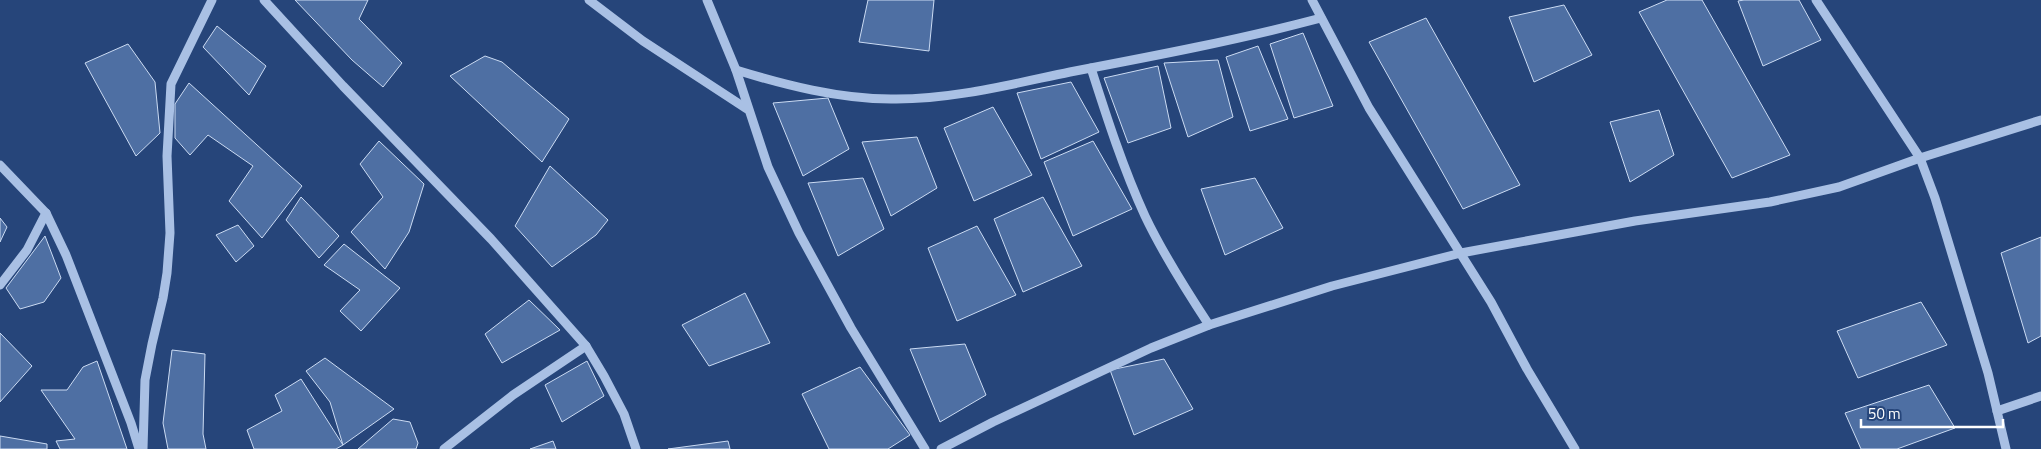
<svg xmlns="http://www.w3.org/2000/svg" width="2041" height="449" font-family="'Titillium Web',sans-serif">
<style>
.building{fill:#4e6fa3;stroke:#cbdbf3}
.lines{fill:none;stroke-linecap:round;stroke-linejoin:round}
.minor{stroke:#a9c0e4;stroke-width:9}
</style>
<rect width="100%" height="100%" fill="#26457a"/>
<g class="building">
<path d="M 295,0 L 368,0 L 359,19 L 402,63 L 383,87 L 352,60 Z"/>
<path d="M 868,0 L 934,0 L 929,51 L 859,42 Z"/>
<path d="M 1667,0 L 1702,0 L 1790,155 L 1732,178 L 1639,12 Z"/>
<path d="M 1744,0 L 1799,0 L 1821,40 L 1763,66 L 1738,1 Z"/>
<path d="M 1564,5 L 1592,55 L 1534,82 L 1509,17 Z"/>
<path d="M 1426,18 L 1520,185 L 1463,209 L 1369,42 Z"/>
<path d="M 217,26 L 266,66 L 249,95 L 203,47 Z"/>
<path d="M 1303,33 L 1333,106 L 1294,118 L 1270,44 Z"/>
<path d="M 128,44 L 155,82 L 160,133 L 136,156 L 85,63 Z"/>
<path d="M 1258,46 L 1288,119 L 1250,131 L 1226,57 Z"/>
<path d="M 485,56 L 502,62 L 569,119 L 542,162 L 450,76 Z"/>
<path d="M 1218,60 L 1233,117 L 1188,137 L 1164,63 Z"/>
<path d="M 1158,66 L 1171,128 L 1128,143 L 1104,78 Z"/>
<path d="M 1071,82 L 1099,132 L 1041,159 L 1017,93 Z"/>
<path d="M 189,83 L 302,186 L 262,238 L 229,201 L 253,166 L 208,135 L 190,155 L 175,138 L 175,104 Z"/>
<path d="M 828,98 L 849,149 L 803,176 L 773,103 Z"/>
<path d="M 993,107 L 1032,175 L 974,201 L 944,128 Z"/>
<path d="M 1659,110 L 1674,155 L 1630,182 L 1610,122 Z"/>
<path d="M 917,137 L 937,188 L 891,216 L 862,142 Z"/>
<path d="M 379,141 L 424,184 L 409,232 L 385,269 L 351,232 L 383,197 L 360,164 Z"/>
<path d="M 1093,141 L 1132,209 L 1073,236 L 1044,162 Z"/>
<path d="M 550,166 L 608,220 L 596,235 L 552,267 L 515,226 Z"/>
<path d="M 863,178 L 884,229 L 838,256 L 808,183 Z"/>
<path d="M 1255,178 L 1283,228 L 1225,255 L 1201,189 Z"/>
<path d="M 301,197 L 339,236 L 319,258 L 286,220 Z"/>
<path d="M 1043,197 L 1082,266 L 1023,292 L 994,219 Z"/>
<path d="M 0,218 L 7,227 L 0,242 Z"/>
<path d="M 238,225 L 254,246 L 236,262 L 216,235 Z"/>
<path d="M 977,226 L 1016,295 L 957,321 L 928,248 Z"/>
<path d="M 45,236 L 61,278 L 44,302 L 20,309 L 6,288 Z"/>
<path d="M 2041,237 L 2041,336 L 2028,343 L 2001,253 Z"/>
<path d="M 344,244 L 400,288 L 361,331 L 340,311 L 360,290 L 324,265 Z"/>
<path d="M 745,293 L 770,343 L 709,366 L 682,325 Z"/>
<path d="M 529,300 L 560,330 L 502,363 L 485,334 Z"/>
<path d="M 1921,302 L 1947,345 L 1858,378 L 1837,331 Z"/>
<path d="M 0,333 L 32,366 L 0,402 Z"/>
<path d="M 965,344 L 986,395 L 940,422 L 910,349 Z"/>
<path d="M 172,350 L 205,354 L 203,434 L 206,449 L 168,449 L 163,423 Z"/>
<path d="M 325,358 L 394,409 L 343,445 L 330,402 L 306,371 Z"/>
<path d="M 1164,359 L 1193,409 L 1134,435 L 1110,370 Z"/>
<path d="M 97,361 L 127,449 L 60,449 L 56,441 L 75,439 L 41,390 L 67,390 L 83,367 Z"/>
<path d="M 587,361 L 604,396 L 562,422 L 545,385 Z"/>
<path d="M 860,367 L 910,435 L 888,449 L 829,449 L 802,394 Z"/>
<path d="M 301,379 L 343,445 L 336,449 L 254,449 L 247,430 L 282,411 L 275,395 Z"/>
<path d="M 1929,385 L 1955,428 L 1897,449 L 1861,449 L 1845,413 Z"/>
<path d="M 393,419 L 410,422 L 418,443 L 416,449 L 358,449 Z"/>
<path d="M 0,436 L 47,444 L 47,449 L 0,449 Z"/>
<path d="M 553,441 L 556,449 L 530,449 Z"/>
<path d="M 728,441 L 730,449 L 668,449 Z"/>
</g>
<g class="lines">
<g class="minor">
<path d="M 264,0 L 343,86 L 491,239 L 586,346 L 604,376 L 624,414 L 636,449"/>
<path d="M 589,0 L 643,41 L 747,109"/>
<path d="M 707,0 L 736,70 L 768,167 L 799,233 L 851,328 L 925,449"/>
<path d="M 1312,0 L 1369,108 L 1491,302 L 1527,369 L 1575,449"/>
<path d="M 1816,0 L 1920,158 L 1935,198 L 1988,373 L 2006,449"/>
<path d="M 1091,68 C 1107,118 1123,168 1145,216 C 1163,254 1186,290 1209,325"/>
<path d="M 736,70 C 785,85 839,99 891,99 C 951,100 1012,84 1070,72 C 1154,56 1238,40 1321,18"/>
<path d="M 0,165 L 46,213 L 66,255 L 131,423 L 139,449"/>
<path d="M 0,285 L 27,250 L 46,213"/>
<path d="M 1997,411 L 2041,396"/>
<path d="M 143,449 L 145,380 L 152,344 L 163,298 L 167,273 L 170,233 L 167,156 L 171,84 L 212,0"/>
<path d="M 444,449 L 513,395 L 586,346"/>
<path d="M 941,449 L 993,422 L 1151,348 L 1209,325 L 1332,286 L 1461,253 L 1635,221 L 1770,202 L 1839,187 L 1920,158 L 2041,120"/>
</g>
</g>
<path d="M1861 419v8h142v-8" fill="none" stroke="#ffffff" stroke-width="2.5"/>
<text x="1868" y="419" font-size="15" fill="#ffffff" stroke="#26457a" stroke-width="4" paint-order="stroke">50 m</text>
</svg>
